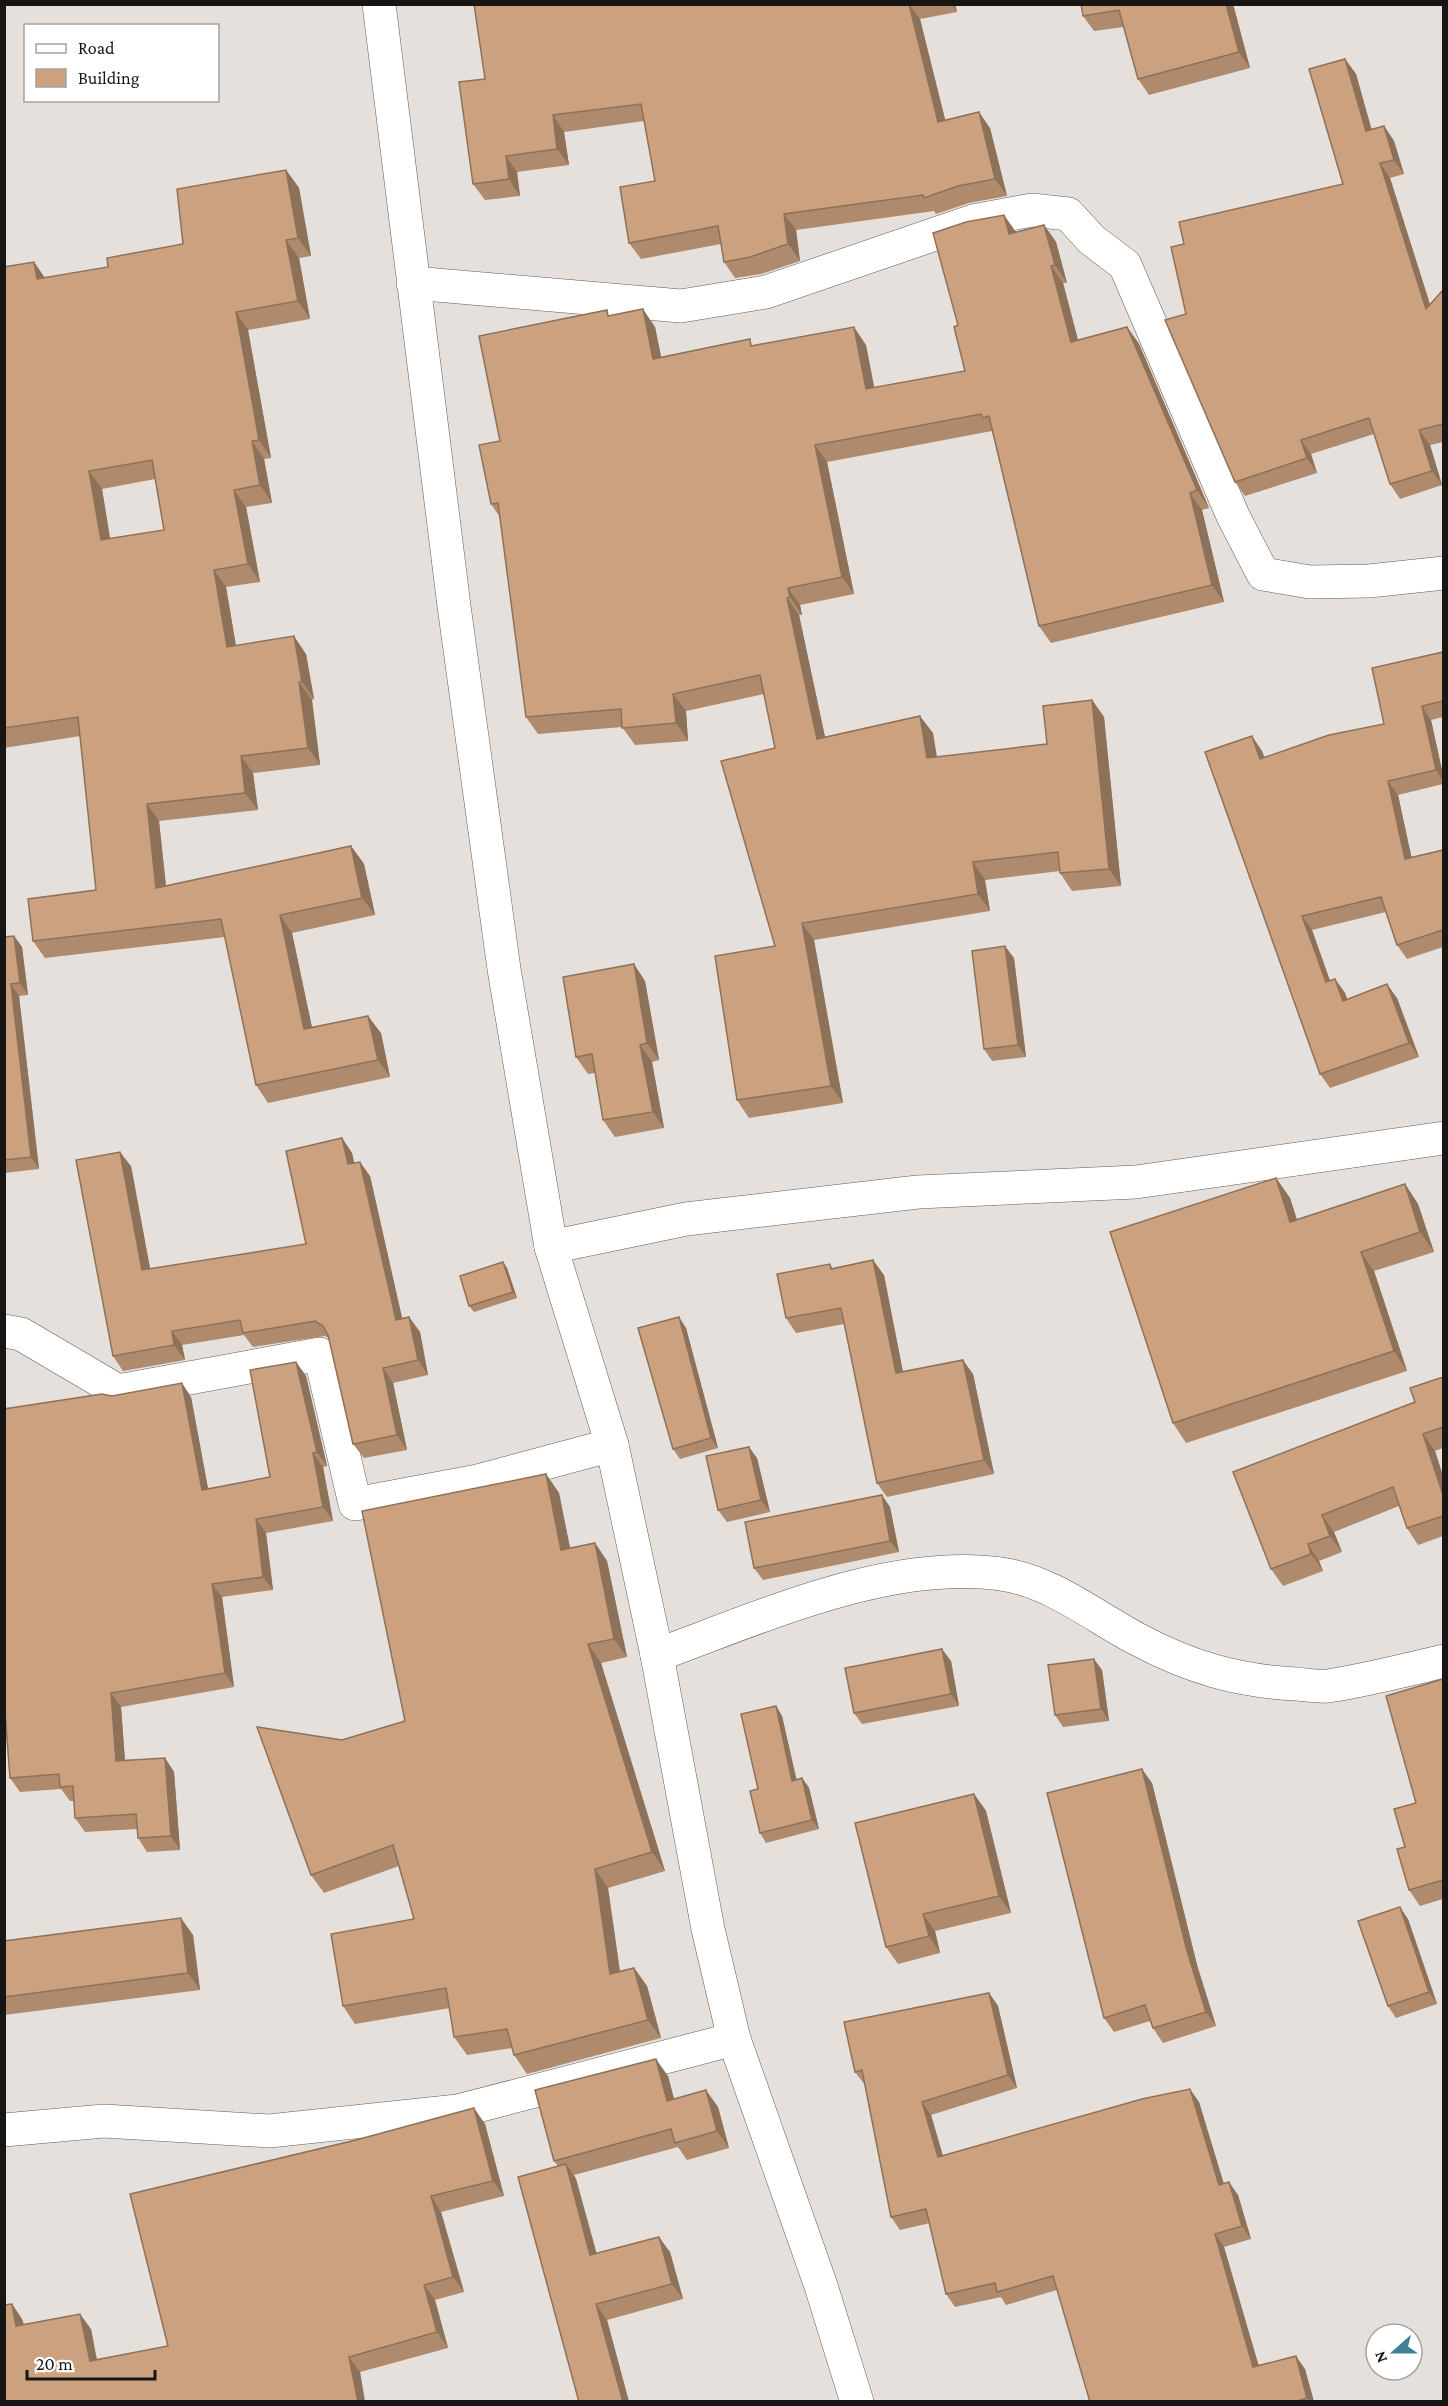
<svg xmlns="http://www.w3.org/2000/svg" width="1448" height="2406" font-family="'Crimson Pro',serif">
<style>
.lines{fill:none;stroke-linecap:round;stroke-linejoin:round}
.street-casing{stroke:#615c58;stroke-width:34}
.street{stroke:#fff;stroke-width:33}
.wall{fill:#af8a6d;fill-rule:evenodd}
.shaded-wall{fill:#8e7159}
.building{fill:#cba17f;stroke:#8e7159;stroke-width:1.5;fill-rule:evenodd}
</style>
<rect width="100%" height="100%" fill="#e6e0dc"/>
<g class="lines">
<g class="street-casing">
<g id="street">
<path d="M 379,4 L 454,606 L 504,969 L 551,1247 L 612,1445 L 657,1655 L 708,1929 L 734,2039 L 821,2286 L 857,2402"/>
<path d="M 413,283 L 681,306 L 766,292 L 973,221 L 1032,210 L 1068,214 L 1092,240 L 1125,265 L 1233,516 L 1263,574 L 1310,582 L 1369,581 L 1444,573"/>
<path d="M 551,1247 L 686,1219 L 918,1192 L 1136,1182 L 1444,1138"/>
<path d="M 4,1331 L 21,1334 L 118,1391 L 320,1354 L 355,1504 L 478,1481 L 612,1445"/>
<path d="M 657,1655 C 762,1617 894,1556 1007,1575 C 1055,1584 1095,1617 1137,1639 C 1189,1667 1237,1681 1296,1684 C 1307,1685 1318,1687 1328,1686 C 1367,1680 1406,1670 1444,1661"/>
<path d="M 4,2130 L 104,2121 L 269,2131 L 458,2111 L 734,2039"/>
</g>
</g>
<use href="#street" class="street"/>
</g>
<g class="wall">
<path d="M 474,4 L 955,4 L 957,12 L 920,19 L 945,120 L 990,128 L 1007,196 L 969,203 L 936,214 L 934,211 L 796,230 L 800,261 L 761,274 L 735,278 L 724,262 L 721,244 L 641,259 L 629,243 L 655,181 L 644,121 L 564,132 L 569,165 L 517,172 L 520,196 L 485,200 L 473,184 L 485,79 Z"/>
<path d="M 1081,4 L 1233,4 L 1250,68 L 1149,95 L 1138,79 L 1124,27 L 1094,31 L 1083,16 Z"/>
<path d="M 1345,59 L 1356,74 L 1371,129 L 1384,126 L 1394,141 L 1404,174 L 1390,178 L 1430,304 L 1443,290 L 1443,442 L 1430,445 L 1442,485 L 1400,499 L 1390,484 L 1374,434 L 1311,454 L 1317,473 L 1245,496 L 1235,482 L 1186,314 L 1184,244 L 1343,184 Z"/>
<path d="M 286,170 L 299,188 L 311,256 L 299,258 L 310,319 L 248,330 L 271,458 L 264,459 L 272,503 L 246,507 L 260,582 L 226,587 L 236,646 L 306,654 L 314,699 L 312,700 L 320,765 L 253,773 L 258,810 L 159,821 L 166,886 L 351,846 L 364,864 L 375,915 L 292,933 L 312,1027 L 381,1033 L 390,1077 L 268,1103 L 256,1085 L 225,937 L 45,958 L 33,941 L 96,890 L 80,736 L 4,748 L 4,267 L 34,262 L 45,278 L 108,267 L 183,244 ZM 155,479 L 164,530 L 110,538 L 102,489 Z"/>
<path d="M 1044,225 L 1056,242 L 1067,283 L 1063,283 L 1078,340 L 1127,327 L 1139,344 L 1209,508 L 1202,510 L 1224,602 L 1051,643 L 1039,626 L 992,431 L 827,462 L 854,594 L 800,605 L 802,615 L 799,615 L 825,737 L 933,733 L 936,757 L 1047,744 L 1092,700 L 1104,717 L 1121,886 L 1072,891 L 1060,873 L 1060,871 L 985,880 L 990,911 L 814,940 L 843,1103 L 749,1118 L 737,1100 L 775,946 L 775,748 L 764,694 L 686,711 L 688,741 L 635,745 L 622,727 L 538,734 L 526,717 L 500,517 L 491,504 L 611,316 L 655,327 L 661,357 L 754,345 L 866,345 L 874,388 L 965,371 L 958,325 L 1016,232 Z"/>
<path d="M 1443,652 L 1443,717 L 1431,720 L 1443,775 L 1443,784 L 1398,795 L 1411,857 L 1443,850 L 1443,947 L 1407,959 L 1397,945 L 1386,912 L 1312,930 L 1330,980 L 1335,979 L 1345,993 L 1347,999 L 1397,998 L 1419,1057 L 1330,1088 L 1320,1074 L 1262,751 L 1264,757 L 1384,724 Z"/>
<path d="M 14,936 L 22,947 L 28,995 L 19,996 L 39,1169 L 4,1173 L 4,937 Z"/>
<path d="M 1014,958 L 1026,1057 L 992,1061 L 984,1049 Z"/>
<path d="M 645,981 L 659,1060 L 652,1062 L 664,1128 L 615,1137 L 603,1120 L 595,1073 L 588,1074 L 576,1057 Z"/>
<path d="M 342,1138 L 352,1153 L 354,1163 L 370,1176 L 402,1319 L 409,1317 L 420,1332 L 428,1375 L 393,1383 L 407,1450 L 364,1458 L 353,1444 L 329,1338 L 325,1336 L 253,1347 L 244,1335 L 182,1345 L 185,1360 L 123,1371 L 113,1356 L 131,1166 L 150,1269 L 306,1244 Z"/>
<path d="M 1276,1178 L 1290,1198 L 1297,1220 L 1405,1184 L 1418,1204 L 1434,1252 L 1374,1271 L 1407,1371 L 1186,1443 L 1173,1423 Z"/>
<path d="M 503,1262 L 507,1268 L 517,1298 L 474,1312 L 469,1306 Z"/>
<path d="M 830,1264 L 833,1269 L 884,1275 L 903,1372 L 973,1374 L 994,1474 L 887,1497 L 877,1483 L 844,1324 L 796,1333 L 786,1318 Z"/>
<path d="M 686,1328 L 718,1448 L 680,1459 L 673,1449 Z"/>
<path d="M 296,1362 L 306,1376 L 327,1466 L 323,1467 L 333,1521 L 266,1533 L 273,1590 L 222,1597 L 234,1687 L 121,1707 L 125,1760 L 165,1758 L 174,1772 L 180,1850 L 147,1852 L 138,1838 L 137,1829 L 85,1832 L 75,1818 L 74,1801 L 70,1801 L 61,1789 L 20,1792 L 10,1778 L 6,1709 L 4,1707 L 4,1409 L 112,1396 L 191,1397 L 208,1489 L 270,1477 Z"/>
<path d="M 1443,1377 L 1443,1448 L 1435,1451 L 1443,1476 L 1443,1536 L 1418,1545 L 1407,1528 L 1399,1506 L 1334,1532 L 1342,1552 L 1319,1561 L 1323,1571 L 1283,1586 L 1271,1569 L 1415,1402 Z"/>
<path d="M 757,1458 L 770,1512 L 727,1522 L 718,1510 Z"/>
<path d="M 546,1474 L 559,1493 L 570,1548 L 595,1543 L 607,1561 L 627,1657 L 601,1663 L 665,1871 L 608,1888 L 620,1972 L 634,1968 L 647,1986 L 661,2038 L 527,2074 L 514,2055 L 512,2048 L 467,2055 L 454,2037 L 450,2008 L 355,2024 L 343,2006 L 414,1919 L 399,1866 L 324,1893 L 311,1875 L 342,1740 L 405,1721 Z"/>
<path d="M 890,1507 L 899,1552 L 763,1580 L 754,1568 Z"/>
<path d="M 951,1661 L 959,1706 L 862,1724 L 854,1713 Z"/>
<path d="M 1102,1670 L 1109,1721 L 1063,1727 L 1055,1715 Z"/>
<path d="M 1443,1679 L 1443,1899 L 1420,1906 L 1409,1890 L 1405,1847 L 1416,1803 Z"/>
<path d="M 776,1706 L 782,1716 L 796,1780 L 802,1778 L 809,1788 L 819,1829 L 766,1843 L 760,1833 L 758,1789 Z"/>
<path d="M 1152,1783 L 1197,1965 L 1216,2026 L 1163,2043 L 1153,2028 L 1150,2021 L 1114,2032 L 1104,2018 Z"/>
<path d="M 974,1794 L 986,1811 L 1011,1913 L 935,1931 L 940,1953 L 898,1964 L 886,1947 Z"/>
<path d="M 1408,1919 L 1437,2004 L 1396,2018 L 1388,2006 Z"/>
<path d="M 193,1935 L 200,1990 L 4,2015 L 4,1941 Z"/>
<path d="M 989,1993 L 998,2006 L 1017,2088 L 931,2115 L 943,2156 L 1199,2102 L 1224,2184 L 1238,2195 L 1251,2239 L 1224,2247 L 1258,2366 L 1305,2369 L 1314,2402 L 1090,2402 L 1057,2290 L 1006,2305 L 1001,2297 L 955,2307 L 946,2294 L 930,2223 L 900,2230 L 891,2217 L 865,2085 L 855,2072 Z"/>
<path d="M 668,2076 L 674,2099 L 718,2107 L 729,2148 L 687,2160 L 678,2147 L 574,2175 L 576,2179 L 597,2254 L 670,2252 L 683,2299 L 607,2320 L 629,2402 L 579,2402 L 558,2166 L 554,2161 Z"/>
<path d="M 485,2124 L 504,2196 L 441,2212 L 464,2292 L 435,2300 L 448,2348 L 360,2372 L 365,2402 L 4,2402 L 12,2304 L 22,2319 L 24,2324 L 91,2329 L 97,2360 L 168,2346 Z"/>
</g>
<g class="shaded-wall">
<path d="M 909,4 L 920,19 L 950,139 L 938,122 Z"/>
<path d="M 952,4 L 955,4 L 957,12 Z"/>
<path d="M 1226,4 L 1233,4 L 1250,68 L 1239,52 Z"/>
<path d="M 1345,59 L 1356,74 L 1376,145 L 1366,131 Z"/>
<path d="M 979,112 L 990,128 L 1007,196 L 995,179 Z"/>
<path d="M 553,115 L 564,132 L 569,165 L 557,149 Z"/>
<path d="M 1384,126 L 1394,141 L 1404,174 L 1394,160 Z"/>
<path d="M 506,156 L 517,172 L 520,196 L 509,179 Z"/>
<path d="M 1380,163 L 1390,178 L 1436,324 L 1426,309 Z"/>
<path d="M 286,170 L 299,188 L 311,256 L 298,238 Z"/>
<path d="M 784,214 L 796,230 L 800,261 L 788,244 Z"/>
<path d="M 1004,215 L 1016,232 L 1009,234 Z"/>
<path d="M 1044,225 L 1056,242 L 1067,283 L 1055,265 Z"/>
<path d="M 286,240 L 299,258 L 310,319 L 298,301 Z"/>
<path d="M 34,262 L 46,280 L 37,279 Z"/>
<path d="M 1051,266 L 1063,283 L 1083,359 L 1071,342 Z"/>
<path d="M 643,309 L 655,327 L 665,376 L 653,359 Z"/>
<path d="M 236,312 L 248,330 L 271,458 L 259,440 Z"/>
<path d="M 854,327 L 866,345 L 878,407 L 866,389 Z"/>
<path d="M 1127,327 L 1139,344 L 1209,508 L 1197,490 Z"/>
<path d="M 1419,430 L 1430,445 L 1442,485 L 1432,471 Z"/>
<path d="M 1301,440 L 1311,454 L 1317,473 L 1307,458 Z"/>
<path d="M 252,441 L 264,459 L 272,503 L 260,485 Z"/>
<path d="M 815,445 L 827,462 L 854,594 L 842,577 Z"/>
<path d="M 89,471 L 102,489 L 113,557 L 101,540 Z"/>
<path d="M 234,490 L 246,507 L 260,582 L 248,564 Z"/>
<path d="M 1190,493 L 1202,510 L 1224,602 L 1212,585 Z"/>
<path d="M 214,570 L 226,587 L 239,664 L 227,647 Z"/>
<path d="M 788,588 L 800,605 L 802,615 L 790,597 Z"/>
<path d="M 787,598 L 799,615 L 829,756 L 817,739 Z"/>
<path d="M 294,636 L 306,654 L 314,699 L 302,682 Z"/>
<path d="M 299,682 L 312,700 L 320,765 L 308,748 Z"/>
<path d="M 673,694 L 686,711 L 688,741 L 676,723 Z"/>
<path d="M 1092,700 L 1104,717 L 1121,886 L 1109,869 Z"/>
<path d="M 1422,706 L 1431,720 L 1443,775 L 1443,781 L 1436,770 Z"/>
<path d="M 920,716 L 933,733 L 940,775 L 927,758 Z"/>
<path d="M 1252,736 L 1262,751 L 1270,773 L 1260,759 Z"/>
<path d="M 241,756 L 253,773 L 258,810 L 245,793 Z"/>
<path d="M 1388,781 L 1398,795 L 1415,873 L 1405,859 Z"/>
<path d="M 147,804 L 159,821 L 168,905 L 156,888 Z"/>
<path d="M 351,846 L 364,864 L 375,915 L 362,898 Z"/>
<path d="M 973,862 L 985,880 L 990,911 L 978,894 Z"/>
<path d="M 280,915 L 292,933 L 316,1047 L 304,1029 Z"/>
<path d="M 1302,916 L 1312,930 L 1335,996 L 1326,982 Z"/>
<path d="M 802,923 L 814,940 L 843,1103 L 831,1086 Z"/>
<path d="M 14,936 L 22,947 L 28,995 L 20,983 Z"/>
<path d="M 1005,946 L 1014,958 L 1026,1057 L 1018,1045 Z"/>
<path d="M 634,964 L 645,981 L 659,1060 L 647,1043 Z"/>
<path d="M 1335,979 L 1345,993 L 1353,1015 L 1343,1001 Z"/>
<path d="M 11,984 L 19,996 L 39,1169 L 31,1157 Z"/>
<path d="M 1387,984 L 1397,998 L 1419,1057 L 1409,1043 Z"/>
<path d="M 368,1016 L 381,1033 L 390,1077 L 378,1060 Z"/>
<path d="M 640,1045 L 652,1062 L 664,1128 L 653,1112 Z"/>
<path d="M 342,1138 L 352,1153 L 358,1179 L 348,1164 Z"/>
<path d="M 120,1152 L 131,1166 L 153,1284 L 142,1270 Z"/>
<path d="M 360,1162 L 370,1176 L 406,1335 L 396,1320 Z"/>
<path d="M 1276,1178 L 1290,1198 L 1304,1242 L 1290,1222 Z"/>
<path d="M 1405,1184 L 1418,1204 L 1434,1252 L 1420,1232 Z"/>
<path d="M 1361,1252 L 1374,1271 L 1407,1371 L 1394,1351 Z"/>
<path d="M 873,1260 L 884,1275 L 906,1388 L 896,1373 Z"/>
<path d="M 503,1262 L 507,1268 L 517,1298 L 513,1292 Z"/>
<path d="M 409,1317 L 420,1332 L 428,1375 L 418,1360 Z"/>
<path d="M 679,1317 L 686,1328 L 718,1448 L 711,1438 Z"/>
<path d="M 172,1331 L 182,1345 L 185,1360 L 174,1345 Z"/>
<path d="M 963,1360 L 973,1374 L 994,1474 L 984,1460 Z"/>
<path d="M 296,1362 L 306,1376 L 327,1466 L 317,1452 Z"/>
<path d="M 383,1368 L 393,1383 L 407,1450 L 397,1435 Z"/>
<path d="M 182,1383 L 191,1397 L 211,1504 L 202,1490 Z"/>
<path d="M 1423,1434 L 1435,1451 L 1443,1476 L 1443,1495 Z"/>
<path d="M 749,1447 L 757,1458 L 770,1512 L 761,1500 Z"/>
<path d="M 313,1453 L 323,1467 L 333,1521 L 323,1507 Z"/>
<path d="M 546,1474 L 559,1493 L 574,1568 L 561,1550 Z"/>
<path d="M 882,1495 L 890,1507 L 899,1552 L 890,1541 Z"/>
<path d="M 1322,1515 L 1334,1532 L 1342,1552 L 1330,1536 Z"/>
<path d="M 256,1519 L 266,1533 L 273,1590 L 263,1577 Z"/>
<path d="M 595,1543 L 607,1561 L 627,1657 L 614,1639 Z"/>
<path d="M 1308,1544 L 1319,1561 L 1323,1571 L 1311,1554 Z"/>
<path d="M 212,1584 L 222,1597 L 234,1687 L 225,1673 Z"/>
<path d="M 588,1644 L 601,1663 L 665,1871 L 652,1852 Z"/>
<path d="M 942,1649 L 951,1661 L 959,1706 L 951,1694 Z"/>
<path d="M 1094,1659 L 1102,1670 L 1109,1721 L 1101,1709 Z"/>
<path d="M 111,1693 L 121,1707 L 126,1775 L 116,1761 Z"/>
<path d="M 776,1706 L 782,1716 L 799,1790 L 792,1781 Z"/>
<path d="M 165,1758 L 174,1772 L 180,1850 L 171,1836 Z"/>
<path d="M 1142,1769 L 1152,1783 L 1197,1965 L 1216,2026 L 1206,2012 L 1187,1951 Z"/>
<path d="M 802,1778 L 809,1788 L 819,1829 L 812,1820 Z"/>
<path d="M 974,1794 L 986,1811 L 1011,1913 L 999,1896 Z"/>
<path d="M 595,1869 L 608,1888 L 623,1993 L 610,1974 Z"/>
<path d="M 1400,1907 L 1408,1919 L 1437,2004 L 1429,1992 Z"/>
<path d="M 923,1914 L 935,1931 L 940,1953 L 929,1936 Z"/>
<path d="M 181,1918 L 193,1935 L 200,1990 L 188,1973 Z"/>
<path d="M 634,1968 L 647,1986 L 661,2038 L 648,2020 Z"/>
<path d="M 989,1993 L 998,2006 L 1017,2088 L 1008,2075 Z"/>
<path d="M 656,2059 L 668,2076 L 679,2118 L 667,2101 Z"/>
<path d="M 1190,2089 L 1199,2102 L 1228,2198 L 1219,2185 Z"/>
<path d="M 706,2090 L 718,2107 L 729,2148 L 717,2131 Z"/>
<path d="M 922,2102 L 931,2115 L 947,2170 L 938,2157 Z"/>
<path d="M 474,2108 L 485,2124 L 504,2196 L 493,2181 Z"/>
<path d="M 566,2164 L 576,2179 L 601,2271 L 590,2255 Z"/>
<path d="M 1229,2182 L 1238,2195 L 1251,2239 L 1242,2226 Z"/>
<path d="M 431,2196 L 441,2212 L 464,2292 L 453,2277 Z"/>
<path d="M 1215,2234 L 1224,2247 L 1263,2380 L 1253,2367 Z"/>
<path d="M 659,2237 L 670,2252 L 683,2299 L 672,2284 Z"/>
<path d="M 424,2285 L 435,2300 L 448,2348 L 437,2332 Z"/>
<path d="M 12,2304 L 22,2319 L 27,2341 L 16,2326 Z"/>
<path d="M 596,2304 L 607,2320 L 629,2402 L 623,2402 Z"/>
<path d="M 80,2314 L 91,2329 L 100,2377 L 90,2361 Z"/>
<path d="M 1296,2356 L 1305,2369 L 1314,2402 L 1310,2402 L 1307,2398 Z"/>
<path d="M 349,2357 L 360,2372 L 365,2402 L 358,2402 Z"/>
</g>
<g class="building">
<path d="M 474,4 L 909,4 L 938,122 L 979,112 L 995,179 L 958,186 L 924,198 L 923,195 L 784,214 L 788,244 L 750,257 L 724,262 L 718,226 L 629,243 L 620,187 L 655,181 L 641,104 L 553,115 L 557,149 L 506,156 L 509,179 L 473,184 L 459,82 L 485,79 Z"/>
<path d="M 1081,4 L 1226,4 L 1239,52 L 1138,79 L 1119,10 L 1083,16 Z"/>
<path d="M 1345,59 L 1366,131 L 1384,126 L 1394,160 L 1380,163 L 1426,309 L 1443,290 L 1443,424 L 1419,430 L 1432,471 L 1390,484 L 1369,418 L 1301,440 L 1307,458 L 1235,482 L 1165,320 L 1186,314 L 1171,247 L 1184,244 L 1179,222 L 1343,184 L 1309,69 Z"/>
<path d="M 286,170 L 298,238 L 286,240 L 298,301 L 236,312 L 259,440 L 252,441 L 260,485 L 234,490 L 248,564 L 214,570 L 227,647 L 294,636 L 302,682 L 299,682 L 308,748 L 241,756 L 245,793 L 147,804 L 156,888 L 351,846 L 362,898 L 280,915 L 304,1029 L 368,1016 L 378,1060 L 256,1085 L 221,919 L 33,941 L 28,899 L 96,890 L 78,717 L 4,728 L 4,267 L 34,262 L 37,279 L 108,267 L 107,258 L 183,244 L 177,189 ZM 152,460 L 164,530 L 101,540 L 89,471 Z"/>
<path d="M 1004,215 L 1009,234 L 1044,225 L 1055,265 L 1051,266 L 1071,342 L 1127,327 L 1197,490 L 1190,493 L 1212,585 L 1039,626 L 989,416 L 983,418 L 981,414 L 815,445 L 842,577 L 788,588 L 790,597 L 787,598 L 817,739 L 920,716 L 927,758 L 1047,744 L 1043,706 L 1092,700 L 1109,869 L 1060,873 L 1058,852 L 973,862 L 978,894 L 802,923 L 831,1086 L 737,1100 L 715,956 L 775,946 L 721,761 L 775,748 L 760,675 L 673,694 L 676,723 L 622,728 L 621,709 L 526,717 L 498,503 L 491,504 L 479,445 L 500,441 L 479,336 L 607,310 L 608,316 L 643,309 L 653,359 L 750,339 L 751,346 L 854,327 L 866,389 L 965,371 L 954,327 L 958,325 L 933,233 L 966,222 Z"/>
<path d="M 1443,652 L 1443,701 L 1422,706 L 1436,770 L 1388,781 L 1405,859 L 1443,850 L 1443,930 L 1397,945 L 1381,897 L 1302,916 L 1326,982 L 1335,979 L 1343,1001 L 1387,984 L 1409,1043 L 1320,1074 L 1205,752 L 1252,736 L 1260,759 L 1329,735 L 1384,724 L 1372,668 Z"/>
<path d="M 14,936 L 20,983 L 11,984 L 31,1157 L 4,1160 L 4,937 Z"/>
<path d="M 1005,946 L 1018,1045 L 984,1049 L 972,951 Z"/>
<path d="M 634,964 L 647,1043 L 640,1045 L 653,1112 L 603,1120 L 592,1054 L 576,1057 L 563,977 Z"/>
<path d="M 342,1138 L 348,1164 L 360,1162 L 396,1320 L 409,1317 L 418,1360 L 383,1368 L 397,1435 L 353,1444 L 328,1335 L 323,1326 L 315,1321 L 243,1333 L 240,1320 L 172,1331 L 174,1345 L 113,1356 L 76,1160 L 120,1152 L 142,1270 L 306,1244 L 286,1151 Z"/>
<path d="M 1276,1178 L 1290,1222 L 1405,1184 L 1420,1232 L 1361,1252 L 1394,1351 L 1173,1423 L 1110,1232 Z"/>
<path d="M 873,1260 L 896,1373 L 963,1360 L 984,1460 L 877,1483 L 841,1308 L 786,1318 L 777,1274 L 830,1264 L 831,1269 Z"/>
<path d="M 503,1262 L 513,1292 L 469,1306 L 460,1276 Z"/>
<path d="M 679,1317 L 711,1438 L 673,1449 L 638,1328 Z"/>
<path d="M 296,1362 L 317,1452 L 313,1453 L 323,1507 L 256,1519 L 263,1577 L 212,1584 L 225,1673 L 111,1693 L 116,1761 L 165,1758 L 171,1836 L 138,1838 L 136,1814 L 75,1818 L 73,1786 L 60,1787 L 59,1774 L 10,1778 L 4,1699 L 4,1409 L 102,1394 L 112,1396 L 182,1383 L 202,1490 L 270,1477 L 250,1370 Z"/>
<path d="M 1443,1377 L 1443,1427 L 1423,1434 L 1443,1495 L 1443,1516 L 1407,1528 L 1393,1487 L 1322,1515 L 1330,1536 L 1308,1544 L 1311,1554 L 1271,1569 L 1233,1472 L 1415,1402 L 1410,1388 Z"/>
<path d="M 749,1447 L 761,1500 L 718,1510 L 706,1456 Z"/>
<path d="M 546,1474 L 561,1550 L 595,1543 L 614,1639 L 588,1644 L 652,1852 L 595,1869 L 610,1974 L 634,1968 L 648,2020 L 514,2055 L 507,2029 L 454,2037 L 446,1988 L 343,2006 L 331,1934 L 414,1919 L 393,1845 L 311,1875 L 257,1727 L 342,1740 L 405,1721 L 362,1511 Z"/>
<path d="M 882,1495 L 890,1541 L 754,1568 L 745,1522 Z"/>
<path d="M 942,1649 L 951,1694 L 854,1713 L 845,1668 Z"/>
<path d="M 1094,1659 L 1101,1709 L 1055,1715 L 1048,1665 Z"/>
<path d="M 1443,1679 L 1443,1880 L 1409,1890 L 1397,1849 L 1405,1847 L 1394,1809 L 1416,1803 L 1386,1696 Z"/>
<path d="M 776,1706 L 792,1781 L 802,1778 L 812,1820 L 760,1833 L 750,1791 L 758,1789 L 741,1714 Z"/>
<path d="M 1142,1769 L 1187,1951 L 1206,2012 L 1153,2028 L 1145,2005 L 1104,2018 L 1047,1793 Z"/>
<path d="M 974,1794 L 999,1896 L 923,1914 L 929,1936 L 886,1947 L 855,1823 Z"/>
<path d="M 1400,1907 L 1429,1992 L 1388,2006 L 1358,1921 Z"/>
<path d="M 181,1918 L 188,1973 L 4,1997 L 4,1941 Z"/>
<path d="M 989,1993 L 1008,2075 L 922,2102 L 938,2157 L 1142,2099 L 1190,2089 L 1219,2185 L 1229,2182 L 1242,2226 L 1215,2234 L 1253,2367 L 1296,2356 L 1307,2398 L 1294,2402 L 1090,2402 L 1053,2276 L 997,2292 L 995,2283 L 946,2294 L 926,2209 L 891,2217 L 862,2070 L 855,2072 L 844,2022 Z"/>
<path d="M 656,2059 L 667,2101 L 706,2090 L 717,2131 L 675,2143 L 671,2129 L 554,2161 L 535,2090 Z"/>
<path d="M 474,2108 L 493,2181 L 431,2196 L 453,2277 L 424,2285 L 437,2332 L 349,2357 L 358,2402 L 4,2402 L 4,2305 L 12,2304 L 16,2326 L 80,2314 L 90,2361 L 168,2346 L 130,2194 L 356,2140 Z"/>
<path d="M 566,2164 L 590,2255 L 659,2237 L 672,2284 L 596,2304 L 623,2402 L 579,2402 L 518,2177 Z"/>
</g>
<rect width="1448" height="2406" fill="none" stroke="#181615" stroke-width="12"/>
<rect x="24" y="24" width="195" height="78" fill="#ffffff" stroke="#a3a2a1" stroke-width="1.5"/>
<rect x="36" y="44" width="30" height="9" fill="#ffffff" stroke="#a3a2a1" stroke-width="1.5"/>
<text x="78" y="54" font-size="18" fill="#181615">Road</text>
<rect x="36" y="69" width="30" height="18" fill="#cba17f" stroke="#a3a2a1" stroke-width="1.5"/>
<text x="78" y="84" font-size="18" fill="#181615">Building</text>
<g transform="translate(1394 2352) rotate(249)"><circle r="28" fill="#ffffff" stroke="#a3a2a1" stroke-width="1.5"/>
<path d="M0-4.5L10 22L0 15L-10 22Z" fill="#417f94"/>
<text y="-9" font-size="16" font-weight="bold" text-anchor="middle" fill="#181615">N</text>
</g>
<path d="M27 2370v9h128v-9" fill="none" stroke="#181615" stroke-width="3"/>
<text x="36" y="2370" font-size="18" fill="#181615" stroke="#ffffff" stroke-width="4.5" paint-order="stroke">20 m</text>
</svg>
